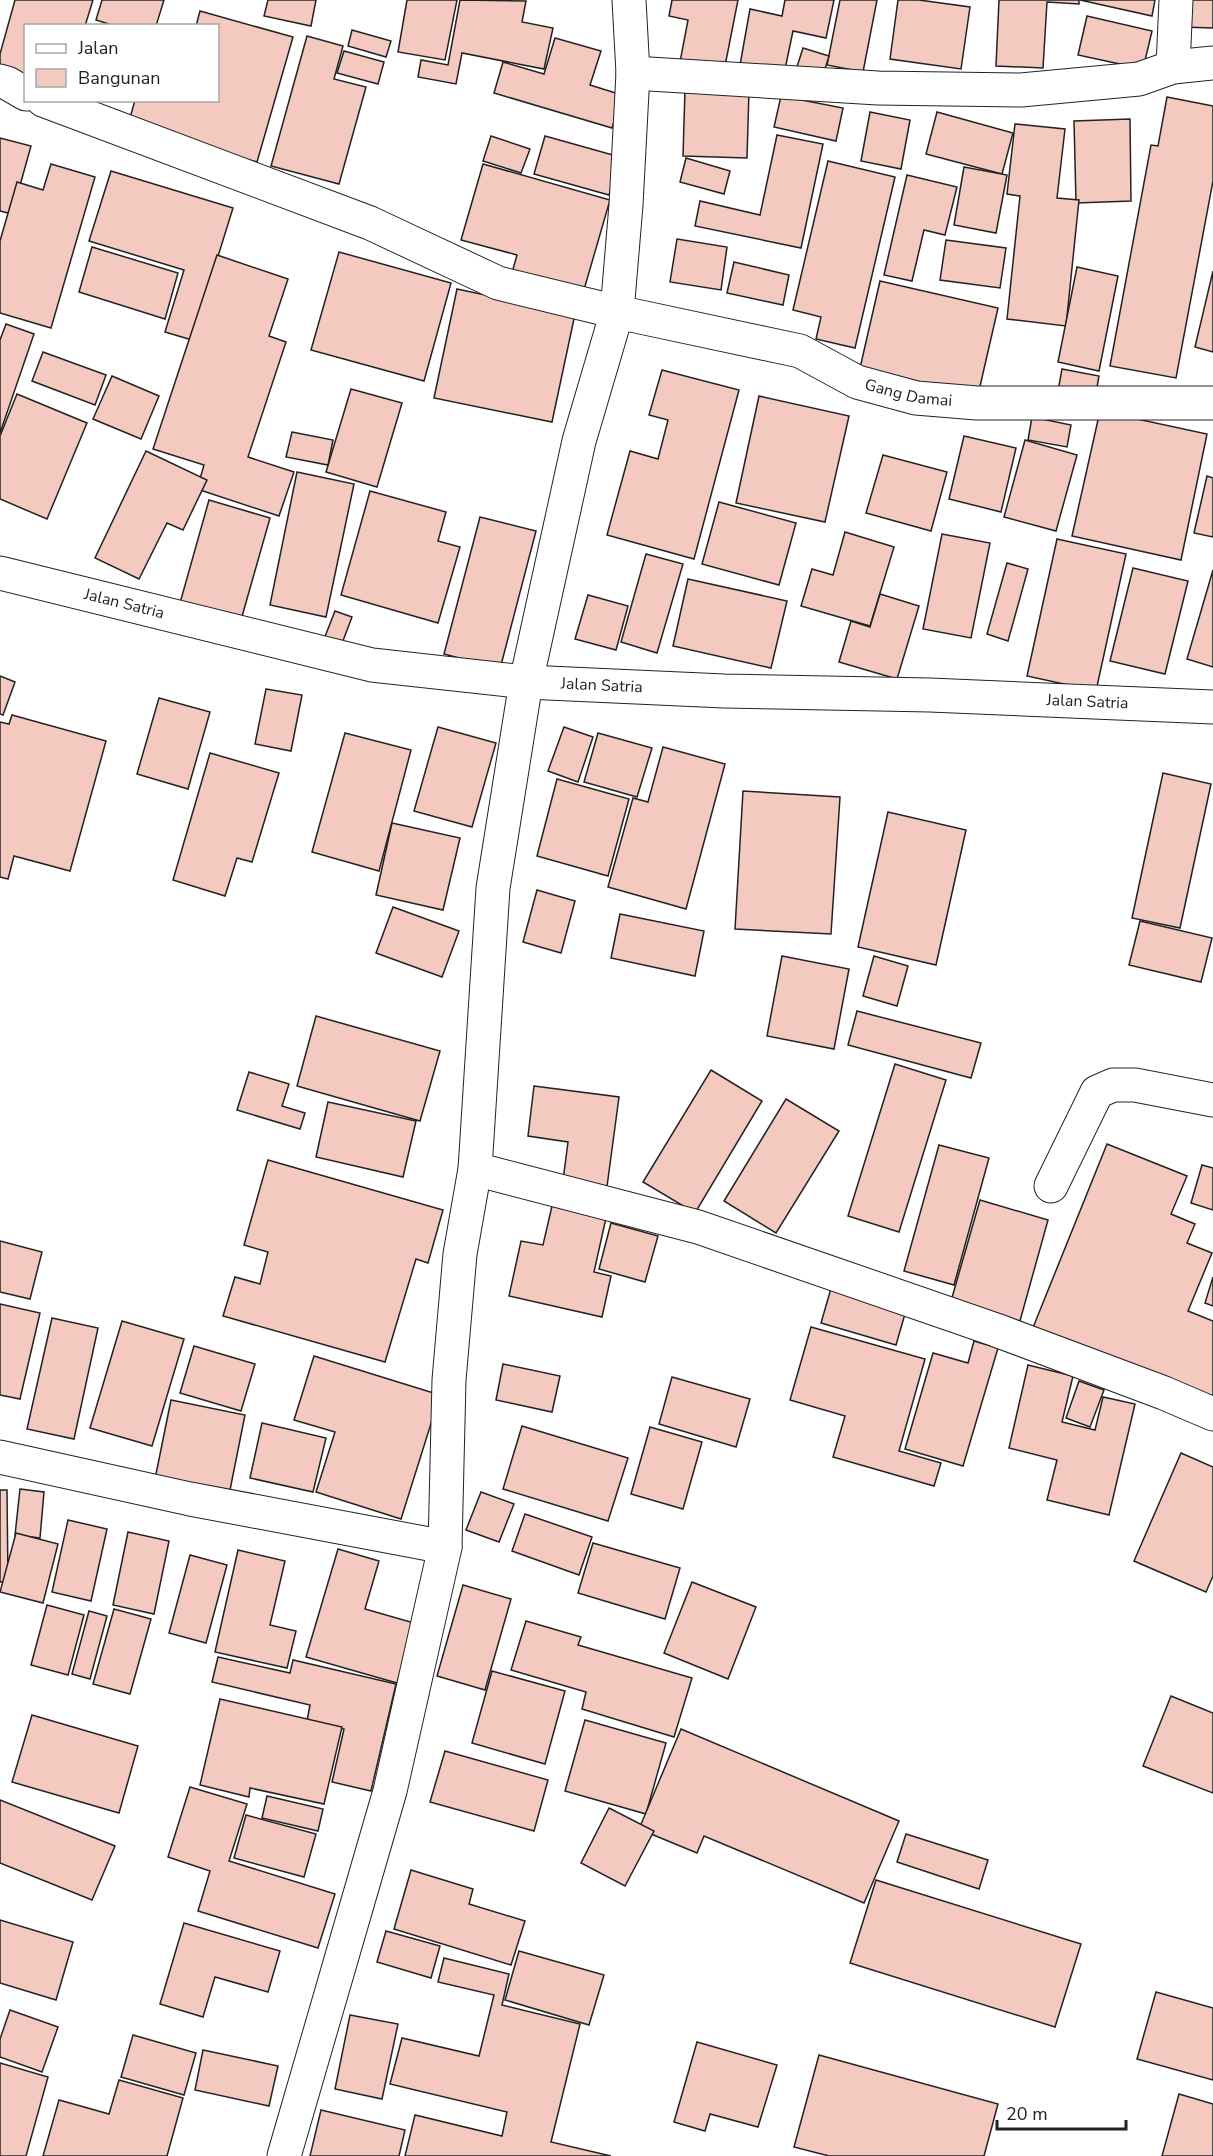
<svg xmlns="http://www.w3.org/2000/svg" width="1213" height="2156" font-family="'Nunito Sans',sans-serif">
<style>
.building{fill:#f3c9c0;stroke:#222;stroke-width:1.5}
.lines{fill:none;stroke-linecap:round;stroke-linejoin:round}
.minor-casing{stroke:#222;stroke-width:35}
.tertiary-casing{stroke:#222;stroke-width:35}
.minor{stroke:#fff;stroke-width:33}
.tertiary{stroke:#fff;stroke-width:33}
.labels{text-anchor:middle;dominant-baseline:central;stroke-width:4.5;stroke-linejoin:round;paint-order:stroke}
.street-label{font-size:16px;fill:#222;stroke:#fff}
</style>
<rect width="100%" height="100%" fill="#fff"/>
<g class="building">
<path d="M 15,0 L 93,0 L 85,26 L 26,26 L 26,80 L 0,72 L 0,54 Z"/>
<path d="M 102,0 L 164,0 L 156,26 L 115,26 L 96,20 Z"/>
<path d="M 268,0 L 316,0 L 311,26 L 264,16 Z"/>
<path d="M 407,0 L 457,0 L 445,60 L 398,52 Z"/>
<path d="M 460,0 L 526,1 L 522,22 L 553,28 L 544,69 L 462,53 L 456,84 L 418,77 L 421,60 L 448,65 Z"/>
<path d="M 672,0 L 738,0 L 724,71 L 680,62 L 688,20 L 669,16 Z"/>
<path d="M 785,0 L 834,0 L 826,38 L 793,31 L 784,74 L 740,65 L 750,9 L 782,16 Z"/>
<path d="M 840,0 L 877,0 L 863,72 L 827,65 Z"/>
<path d="M 898,0 L 919,0 L 970,7 L 961,69 L 890,59 Z"/>
<path d="M 999,0 L 1079,0 L 1079,4 L 1047,2 L 1043,68 L 996,66 Z"/>
<path d="M 1080,0 L 1155,0 L 1152,16 Z"/>
<path d="M 1183,0 L 1213,0 L 1213,28 L 1182,27 Z"/>
<path d="M 200,11 L 293,37 L 257,162 L 128,125 L 135,100 L 218,100 L 218,26 L 196,26 Z"/>
<path d="M 1087,16 L 1152,31 L 1143,69 L 1078,55 Z"/>
<path d="M 352,30 L 391,41 L 386,57 L 348,46 Z"/>
<path d="M 307,36 L 343,46 L 334,79 L 366,87 L 339,184 L 271,166 Z"/>
<path d="M 555,38 L 601,51 L 590,85 L 622,95 L 612,128 L 494,93 L 503,62 L 544,74 Z"/>
<path d="M 803,48 L 829,56 L 821,82 L 795,73 Z"/>
<path d="M 344,51 L 384,62 L 378,84 L 337,73 Z"/>
<path d="M 685,89 L 749,91 L 747,158 L 683,156 Z"/>
<path d="M 781,96 L 843,108 L 836,141 L 774,127 Z"/>
<path d="M 1167,97 L 1213,106 L 1213,181 L 1176,378 L 1110,366 L 1151,145 L 1158,146 Z"/>
<path d="M 870,112 L 910,120 L 901,169 L 861,161 Z"/>
<path d="M 937,112 L 1013,133 L 1002,174 L 926,154 Z"/>
<path d="M 1130,119 L 1131,201 L 1076,203 L 1074,121 Z"/>
<path d="M 1015,124 L 1065,129 L 1057,198 L 1079,200 L 1066,326 L 1007,319 L 1020,196 L 1007,194 Z"/>
<path d="M 777,135 L 823,144 L 801,248 L 695,226 L 700,201 L 760,215 Z"/>
<path d="M 491,136 L 530,149 L 521,173 L 483,161 Z"/>
<path d="M 545,136 L 620,157 L 609,195 L 534,174 Z"/>
<path d="M 0,138 L 31,146 L 12,214 L 0,211 Z"/>
<path d="M 686,158 L 730,171 L 724,194 L 680,182 Z"/>
<path d="M 828,161 L 895,177 L 855,348 L 816,339 L 821,317 L 793,310 Z"/>
<path d="M 51,164 L 95,177 L 51,328 L 0,313 L 0,241 L 17,182 L 43,190 Z"/>
<path d="M 483,164 L 610,200 L 581,300 L 510,280 L 517,255 L 461,240 Z"/>
<path d="M 964,167 L 1007,175 L 996,233 L 954,225 Z"/>
<path d="M 111,171 L 233,208 L 192,340 L 165,332 L 184,270 L 89,241 Z"/>
<path d="M 907,175 L 957,187 L 945,235 L 924,230 L 912,281 L 884,275 Z"/>
<path d="M 677,239 L 727,247 L 721,290 L 670,282 Z"/>
<path d="M 946,240 L 1006,248 L 1000,288 L 940,280 Z"/>
<path d="M 92,247 L 178,273 L 165,319 L 79,292 Z"/>
<path d="M 339,252 L 451,283 L 424,381 L 311,350 Z"/>
<path d="M 217,255 L 288,279 L 269,336 L 286,342 L 248,457 L 294,472 L 279,516 L 197,489 L 204,465 L 153,449 Z"/>
<path d="M 734,262 L 789,275 L 783,305 L 727,293 Z"/>
<path d="M 1077,267 L 1118,276 L 1099,371 L 1058,362 Z"/>
<path d="M 1213,271 L 1213,352 L 1195,347 Z"/>
<path d="M 880,281 L 998,308 L 978,395 L 860,368 Z"/>
<path d="M 457,289 L 575,314 L 552,422 L 434,398 Z"/>
<path d="M 6,324 L 34,334 L 0,433 L 0,340 Z"/>
<path d="M 43,352 L 106,375 L 95,405 L 32,381 Z"/>
<path d="M 1062,369 L 1099,376 L 1095,398 L 1058,391 Z"/>
<path d="M 662,370 L 739,390 L 694,559 L 607,535 L 630,451 L 658,459 L 668,420 L 649,415 Z"/>
<path d="M 112,376 L 159,396 L 141,439 L 93,419 Z"/>
<path d="M 351,389 L 402,403 L 377,487 L 326,472 Z"/>
<path d="M 17,394 L 87,423 L 47,519 L 0,499 L 0,436 Z"/>
<path d="M 759,396 L 849,416 L 825,522 L 736,503 Z"/>
<path d="M 1100,411 L 1207,434 L 1181,560 L 1072,536 Z"/>
<path d="M 1032,417 L 1071,425 L 1067,447 L 1028,440 Z"/>
<path d="M 292,432 L 333,440 L 328,465 L 286,457 Z"/>
<path d="M 964,436 L 1016,448 L 1001,512 L 949,499 Z"/>
<path d="M 1025,440 L 1077,455 L 1056,531 L 1004,517 Z"/>
<path d="M 146,451 L 207,480 L 183,530 L 167,523 L 139,579 L 95,558 Z"/>
<path d="M 883,455 L 947,472 L 931,531 L 866,513 Z"/>
<path d="M 297,472 L 354,484 L 326,617 L 270,605 Z"/>
<path d="M 1207,476 L 1213,478 L 1213,537 L 1194,533 Z"/>
<path d="M 370,491 L 446,512 L 438,541 L 460,547 L 438,623 L 341,595 Z"/>
<path d="M 209,500 L 270,518 L 241,620 L 180,603 Z"/>
<path d="M 719,502 L 796,523 L 779,585 L 702,564 Z"/>
<path d="M 480,517 L 536,531 L 500,669 L 444,654 Z"/>
<path d="M 845,532 L 894,547 L 870,626 L 801,606 L 812,569 L 833,575 Z"/>
<path d="M 942,534 L 990,543 L 971,638 L 923,629 Z"/>
<path d="M 1057,539 L 1126,554 L 1096,691 L 1027,676 Z"/>
<path d="M 646,554 L 683,564 L 657,653 L 621,642 Z"/>
<path d="M 1007,563 L 1028,569 L 1008,641 L 987,634 Z"/>
<path d="M 1133,568 L 1188,581 L 1165,674 L 1110,661 Z"/>
<path d="M 1213,570 L 1213,667 L 1187,659 Z"/>
<path d="M 688,579 L 787,601 L 771,668 L 673,646 Z"/>
<path d="M 880,594 L 919,606 L 897,679 L 839,662 L 851,621 L 870,627 Z"/>
<path d="M 588,595 L 628,606 L 616,650 L 575,639 Z"/>
<path d="M 335,611 L 352,617 L 341,646 L 324,639 Z"/>
<path d="M 0,676 L 15,682 L 3,715 L 0,714 Z"/>
<path d="M 266,689 L 302,695 L 291,751 L 255,744 Z"/>
<path d="M 159,698 L 210,712 L 188,789 L 137,774 Z"/>
<path d="M 12,715 L 106,741 L 70,871 L 14,856 L 8,879 L 0,877 L 0,722 L 9,724 Z"/>
<path d="M 438,727 L 496,743 L 472,827 L 414,811 Z"/>
<path d="M 564,727 L 593,737 L 578,782 L 548,771 Z"/>
<path d="M 345,733 L 411,750 L 379,871 L 312,852 Z"/>
<path d="M 598,733 L 652,748 L 637,797 L 584,782 Z"/>
<path d="M 663,747 L 725,764 L 686,909 L 608,887 L 633,798 L 648,802 Z"/>
<path d="M 210,753 L 279,773 L 252,862 L 237,858 L 225,896 L 173,880 Z"/>
<path d="M 1163,773 L 1211,784 L 1180,928 L 1132,918 Z"/>
<path d="M 557,779 L 629,799 L 608,876 L 537,856 Z"/>
<path d="M 743,791 L 840,797 L 831,934 L 735,929 Z"/>
<path d="M 888,812 L 966,830 L 936,965 L 858,947 Z"/>
<path d="M 392,823 L 460,838 L 443,910 L 376,895 Z"/>
<path d="M 537,890 L 575,901 L 561,953 L 523,942 Z"/>
<path d="M 393,907 L 459,931 L 442,977 L 376,953 Z"/>
<path d="M 620,914 L 704,931 L 695,976 L 611,958 Z"/>
<path d="M 1140,921 L 1212,938 L 1201,982 L 1129,965 Z"/>
<path d="M 782,956 L 849,969 L 834,1049 L 767,1036 Z"/>
<path d="M 874,956 L 908,966 L 897,1006 L 863,996 Z"/>
<path d="M 857,1011 L 981,1043 L 971,1078 L 848,1045 Z"/>
<path d="M 316,1016 L 440,1051 L 420,1121 L 297,1086 Z"/>
<path d="M 895,1064 L 946,1080 L 899,1232 L 848,1216 Z"/>
<path d="M 711,1070 L 762,1101 L 695,1213 L 643,1182 Z"/>
<path d="M 249,1072 L 289,1084 L 282,1106 L 305,1113 L 300,1129 L 237,1110 Z"/>
<path d="M 534,1086 L 619,1097 L 606,1194 L 562,1188 L 568,1142 L 528,1136 Z"/>
<path d="M 786,1099 L 839,1131 L 776,1233 L 724,1201 Z"/>
<path d="M 328,1102 L 416,1121 L 403,1177 L 316,1157 Z"/>
<path d="M 1107,1144 L 1187,1176 L 1171,1214 L 1195,1224 L 1187,1243 L 1212,1253 L 1188,1311 L 1213,1321 L 1213,1403 L 1032,1330 Z"/>
<path d="M 939,1145 L 989,1158 L 954,1285 L 904,1271 Z"/>
<path d="M 268,1160 L 443,1210 L 428,1263 L 416,1259 L 385,1362 L 223,1316 L 235,1277 L 260,1284 L 268,1252 L 244,1245 Z"/>
<path d="M 1202,1165 L 1213,1168 L 1213,1210 L 1191,1203 Z"/>
<path d="M 980,1200 L 1048,1220 L 1018,1328 L 949,1308 Z"/>
<path d="M 552,1206 L 606,1218 L 594,1272 L 611,1276 L 602,1317 L 509,1296 L 521,1241 L 543,1245 Z"/>
<path d="M 611,1223 L 658,1236 L 645,1282 L 599,1269 Z"/>
<path d="M 0,1241 L 42,1252 L 30,1299 L 0,1292 Z"/>
<path d="M 1213,1277 L 1213,1306 L 1205,1303 Z"/>
<path d="M 832,1285 L 907,1307 L 896,1345 L 821,1323 Z"/>
<path d="M 0,1304 L 40,1313 L 20,1399 L 0,1395 Z"/>
<path d="M 52,1318 L 98,1328 L 74,1439 L 27,1429 Z"/>
<path d="M 122,1321 L 184,1339 L 152,1446 L 90,1428 Z"/>
<path d="M 811,1327 L 925,1359 L 899,1451 L 941,1463 L 934,1486 L 833,1457 L 845,1416 L 790,1400 Z"/>
<path d="M 974,1341 L 998,1348 L 963,1466 L 905,1449 L 933,1353 L 968,1363 Z"/>
<path d="M 194,1346 L 255,1364 L 241,1411 L 180,1393 Z"/>
<path d="M 314,1356 L 440,1395 L 401,1519 L 316,1492 L 335,1432 L 294,1420 Z"/>
<path d="M 503,1364 L 560,1376 L 552,1412 L 496,1400 Z"/>
<path d="M 1028,1365 L 1073,1376 L 1062,1422 L 1095,1430 L 1103,1397 L 1135,1404 L 1109,1515 L 1047,1500 L 1057,1460 L 1009,1448 Z"/>
<path d="M 672,1377 L 750,1399 L 736,1447 L 659,1424 Z"/>
<path d="M 1079,1381 L 1104,1390 L 1090,1427 L 1066,1418 Z"/>
<path d="M 171,1400 L 245,1415 L 229,1495 L 155,1479 Z"/>
<path d="M 262,1423 L 326,1438 L 313,1492 L 250,1478 Z"/>
<path d="M 522,1426 L 628,1458 L 608,1521 L 503,1489 Z"/>
<path d="M 650,1427 L 702,1442 L 683,1509 L 631,1494 Z"/>
<path d="M 1181,1453 L 1213,1467 L 1213,1576 L 1206,1592 L 1134,1561 Z"/>
<path d="M 20,1489 L 44,1492 L 40,1538 L 15,1535 Z"/>
<path d="M 0,1490 L 7,1490 L 8,1582 L 0,1582 Z"/>
<path d="M 481,1492 L 514,1504 L 499,1542 L 466,1530 Z"/>
<path d="M 525,1514 L 592,1537 L 579,1575 L 512,1551 Z"/>
<path d="M 68,1520 L 107,1529 L 91,1601 L 52,1592 Z"/>
<path d="M 128,1532 L 169,1541 L 154,1614 L 113,1605 Z"/>
<path d="M 16,1533 L 58,1544 L 43,1603 L 0,1592 Z"/>
<path d="M 593,1543 L 680,1568 L 665,1619 L 578,1593 Z"/>
<path d="M 338,1549 L 379,1561 L 365,1609 L 414,1623 L 397,1683 L 306,1657 Z"/>
<path d="M 238,1550 L 285,1561 L 270,1625 L 296,1631 L 287,1668 L 215,1652 Z"/>
<path d="M 190,1555 L 227,1565 L 206,1643 L 169,1633 Z"/>
<path d="M 692,1582 L 756,1607 L 728,1679 L 664,1653 Z"/>
<path d="M 463,1585 L 511,1599 L 485,1690 L 437,1676 Z"/>
<path d="M 47,1605 L 84,1615 L 68,1675 L 31,1665 Z"/>
<path d="M 114,1609 L 151,1619 L 130,1694 L 93,1684 Z"/>
<path d="M 89,1611 L 107,1616 L 90,1679 L 72,1674 Z"/>
<path d="M 526,1621 L 581,1637 L 578,1645 L 692,1678 L 674,1737 L 582,1709 L 586,1692 L 511,1670 Z"/>
<path d="M 218,1657 L 290,1673 L 293,1660 L 396,1684 L 371,1791 L 332,1782 L 344,1729 L 307,1721 L 310,1705 L 212,1682 Z"/>
<path d="M 492,1671 L 565,1691 L 545,1764 L 472,1743 Z"/>
<path d="M 1171,1696 L 1213,1713 L 1213,1793 L 1143,1766 Z"/>
<path d="M 220,1699 L 342,1727 L 324,1804 L 250,1788 L 249,1797 L 200,1785 Z"/>
<path d="M 32,1715 L 138,1746 L 119,1813 L 12,1782 Z"/>
<path d="M 585,1720 L 666,1743 L 646,1814 L 565,1791 Z"/>
<path d="M 681,1729 L 899,1821 L 864,1903 L 704,1836 L 697,1853 L 639,1829 Z"/>
<path d="M 445,1751 L 548,1780 L 534,1831 L 430,1802 Z"/>
<path d="M 190,1787 L 247,1804 L 229,1861 L 335,1894 L 318,1948 L 198,1911 L 210,1871 L 168,1857 Z"/>
<path d="M 267,1796 L 323,1809 L 318,1831 L 262,1818 Z"/>
<path d="M 0,1800 L 115,1846 L 92,1900 L 0,1863 Z"/>
<path d="M 609,1808 L 654,1831 L 625,1886 L 581,1863 Z"/>
<path d="M 246,1815 L 316,1834 L 304,1877 L 234,1858 Z"/>
<path d="M 906,1834 L 988,1860 L 979,1889 L 897,1862 Z"/>
<path d="M 411,1870 L 473,1889 L 469,1904 L 525,1921 L 511,1965 L 394,1929 Z"/>
<path d="M 876,1880 L 1081,1944 L 1055,2027 L 850,1963 Z"/>
<path d="M 0,1920 L 73,1942 L 56,2000 L 0,1983 Z"/>
<path d="M 184,1923 L 280,1951 L 268,1992 L 215,1977 L 203,2017 L 160,2004 Z"/>
<path d="M 386,1931 L 440,1946 L 431,1978 L 377,1962 Z"/>
<path d="M 519,1951 L 604,1975 L 589,2025 L 505,2000 Z"/>
<path d="M 444,1958 L 509,1974 L 502,2005 L 580,2024 L 551,2142 L 611,2156 L 405,2156 L 415,2115 L 502,2136 L 507,2112 L 390,2084 L 402,2038 L 479,2056 L 494,1995 L 438,1982 Z"/>
<path d="M 1156,1992 L 1213,2008 L 1213,2080 L 1137,2059 Z"/>
<path d="M 10,2010 L 58,2027 L 42,2072 L 0,2057 L 0,2039 Z"/>
<path d="M 350,2015 L 398,2024 L 382,2099 L 335,2089 Z"/>
<path d="M 133,2035 L 196,2053 L 184,2095 L 121,2077 Z"/>
<path d="M 697,2042 L 777,2065 L 758,2127 L 710,2114 L 705,2131 L 674,2122 Z"/>
<path d="M 203,2050 L 278,2066 L 269,2106 L 195,2090 Z"/>
<path d="M 819,2055 L 998,2104 L 984,2156 L 829,2156 L 794,2147 Z"/>
<path d="M 0,2063 L 48,2077 L 26,2156 L 0,2156 Z"/>
<path d="M 119,2080 L 183,2098 L 167,2156 L 43,2156 L 59,2100 L 109,2114 Z"/>
<path d="M 1179,2094 L 1213,2104 L 1213,2156 L 1162,2156 Z"/>
<path d="M 321,2110 L 405,2130 L 399,2156 L 310,2156 Z"/>
</g>
<g class="lines">
<g class="minor-casing">
<g id="minor">
<path d="M 1173,67 L 1176,0"/>
<path d="M 633,73 L 878,88 L 1021,90 L 1139,79 L 1173,67 L 1213,63"/>
<path d="M 0,81 L 7,83 L 26,94"/>
<path id="s1" d="M 43,100 L 370,223 L 498,283 L 617,312 L 800,351 L 857,382 L 916,398 L 977,403 L 1213,403"/>
<path d="M 475,1169 L 698,1227 L 996,1330 L 1164,1393 L 1213,1414"/>
<path d="M 1051,1186 L 1097,1092 L 1113,1085 L 1135,1085 L 1213,1100"/>
<path d="M 0,1457 L 190,1499 L 445,1547"/>
<path d="M 284,2156 L 390,1791 L 445,1547 L 449,1380 L 460,1254 L 475,1169 L 493,888 L 526,682"/>
</g>
</g>
<g class="tertiary-casing">
<g id="tertiary">
<path id="s2" d="M 0,573 L 372,665 L 526,682 L 724,691 L 930,695 L 1213,707"/>
<path d="M 526,682 L 579,441 L 617,312 L 626,205 L 633,73 L 629,0"/>
</g>
</g>
<use href="#minor" class="minor"/>
<use href="#tertiary" class="tertiary"/>
</g>
<g class="labels">
<g class="street-label">
<text stroke="none"><textPath href="#s1" startOffset="918">Gang Damai</textPath></text>
<text stroke="none"><textPath href="#s2" startOffset="128">Jalan Satria</textPath></text>
<text stroke="none"><textPath href="#s2" startOffset="614">Jalan Satria</textPath></text>
<text stroke="none"><textPath href="#s2" startOffset="1100">Jalan Satria</textPath></text>
</g>
</g>
<rect x="24" y="24" width="195" height="78" fill="#ffffff" stroke="#a7a7a7" stroke-width="1.5"/>
<rect x="36" y="44" width="30" height="9" fill="#ffffff" stroke="#a7a7a7" stroke-width="1.5"/>
<text x="78" y="54" font-size="18" fill="#222222">Jalan</text>
<rect x="36" y="69" width="30" height="18" fill="#f3c9c0" stroke="#a7a7a7" stroke-width="1.5"/>
<text x="78" y="84" font-size="18" fill="#222222">Bangunan</text>
<path d="M997 2120v9h129v-9" fill="none" stroke="#222222" stroke-width="3"/>
<text x="1006" y="2120" font-size="18" fill="#222222" stroke="#ffffff" stroke-width="4.5" paint-order="stroke">20 m</text>
</svg>
